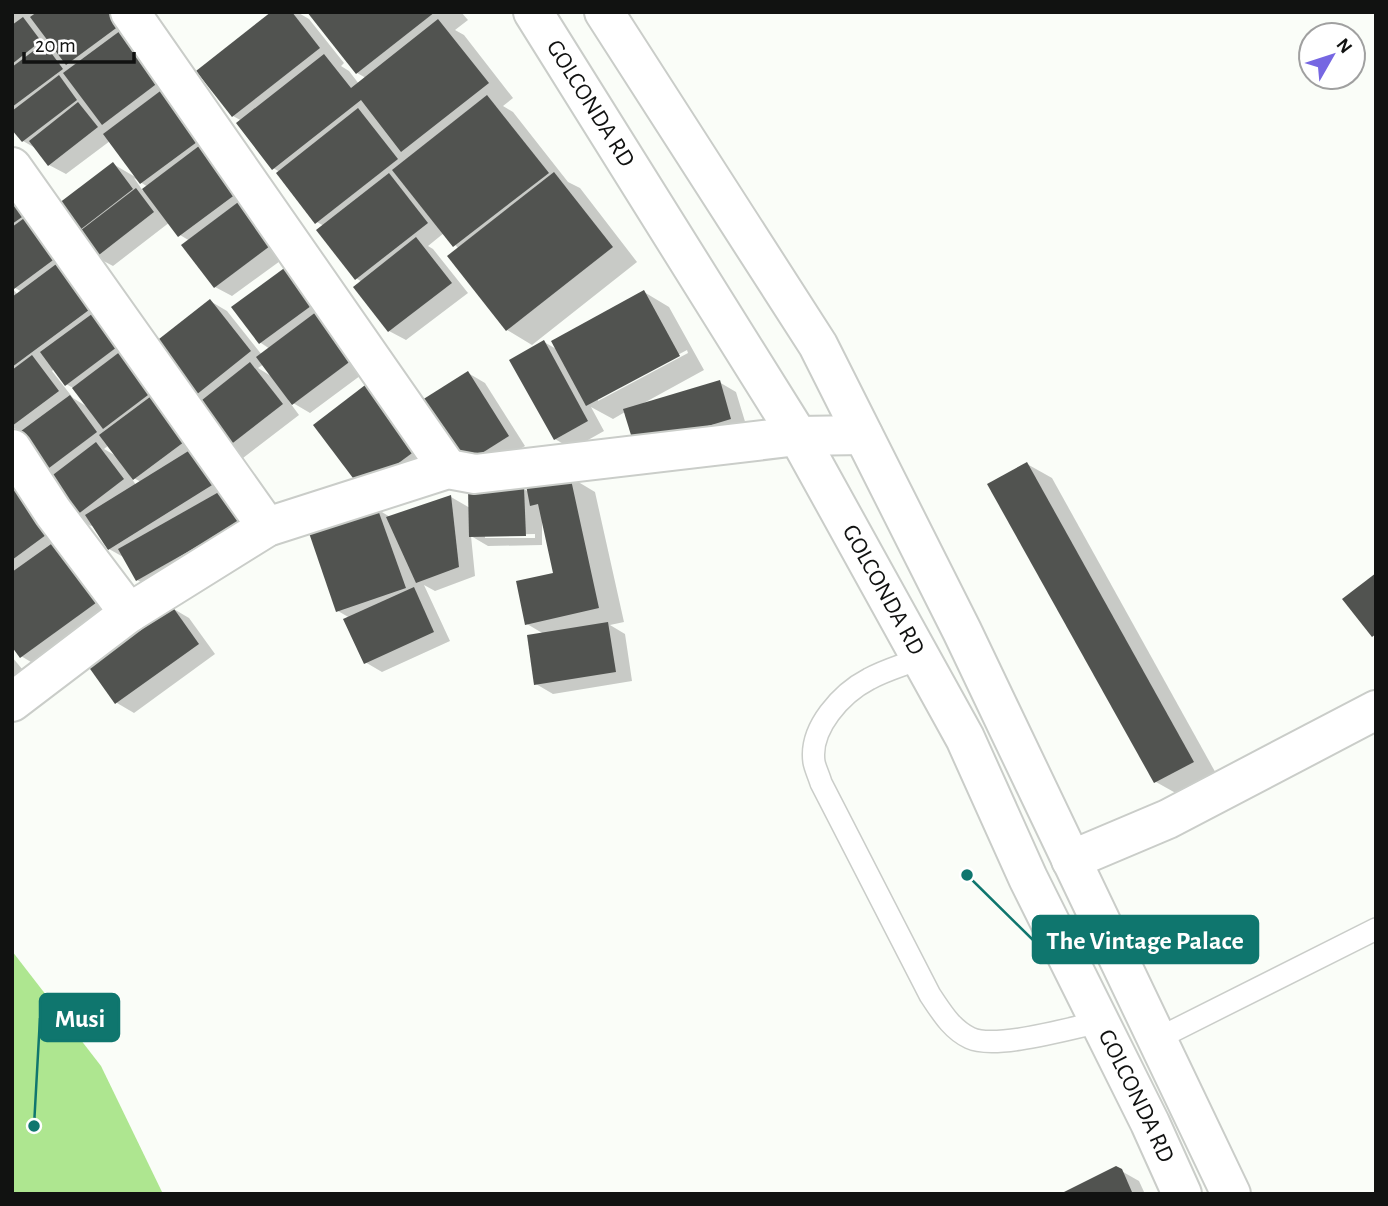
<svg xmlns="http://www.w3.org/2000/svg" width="1388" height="1206" font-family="'Alegreya Sans',sans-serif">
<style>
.water{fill:#aee690}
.shadow{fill:#0003;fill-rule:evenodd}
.building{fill:#515350}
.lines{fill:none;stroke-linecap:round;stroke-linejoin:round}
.service-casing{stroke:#cacdc9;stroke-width:24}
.minor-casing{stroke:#cacdc9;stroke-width:42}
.secondary-casing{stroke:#cacdc9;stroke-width:42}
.service{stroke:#fff;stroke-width:21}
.minor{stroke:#fff;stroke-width:38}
.secondary{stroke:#fff;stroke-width:38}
.labels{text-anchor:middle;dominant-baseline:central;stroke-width:7;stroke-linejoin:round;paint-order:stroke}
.street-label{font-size:24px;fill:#111211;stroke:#fff}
.leader{fill:none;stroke:#0f766e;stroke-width:2.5}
.callout-dot{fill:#0f766e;stroke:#fff;stroke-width:2.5}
.callout{fill:#0f766e;stroke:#0f766e;stroke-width:2.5}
.callout-label{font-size:26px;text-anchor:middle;font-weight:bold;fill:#fff}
</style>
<rect width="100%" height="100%" fill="#fafdf8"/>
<path class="water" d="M 12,951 L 101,1066 L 163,1194 L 12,1194 Z"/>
<g class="shadow">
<path d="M 12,12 L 123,12 L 298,248 L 232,296 L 215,287 L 190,241 L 180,235 L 170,222 L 113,266 L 96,257 L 267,526 L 154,589 L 137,580 L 125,558 L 109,549 L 93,525 L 91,526 L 74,517 L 55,476 L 46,470 L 22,432 L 12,427 L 12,288 L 18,295 L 22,292 L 12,286 L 12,169 L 48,214 L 113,164 L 137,178 L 110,141 L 66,174 L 49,165 L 37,149 L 23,141 L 12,127 ZM 134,178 L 148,187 L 143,191 ZM 55,368 L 66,384 L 75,389 L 89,408 L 73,398 L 52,371 ZM 109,445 L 118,457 L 104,449 ZM 130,476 L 141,482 L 136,485 Z"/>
<path d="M 274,12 L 297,12 L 309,19 L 344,63 L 341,66 L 349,71 L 359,84 L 366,78 L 357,73 L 309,12 L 461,12 L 468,20 L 455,30 L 464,35 L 513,98 L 503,106 L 513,112 L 568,182 L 580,188 L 637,262 L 532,345 L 507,330 L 450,256 L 459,249 L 444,233 L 428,246 L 433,249 L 468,293 L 406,340 L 389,331 L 362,282 L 356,278 L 324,226 L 317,222 L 280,172 L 273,168 L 242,121 L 233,116 Z"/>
<path d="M 298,260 L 376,364 L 310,413 L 288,400 L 299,415 L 243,458 L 227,448 L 187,401 L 210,301 L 227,311 L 262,355 L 270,349 L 261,343 L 233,308 ZM 264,364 L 274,378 L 258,368 Z"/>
<path d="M 644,292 L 669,307 L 704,370 L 642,404 L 719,382 L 736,392 L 747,428 L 653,456 L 625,412 L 613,419 L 591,407 L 604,431 L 572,449 L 555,439 L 544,342 L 558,350 ZM 687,350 L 688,353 L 598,401 L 598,397 Z"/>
<path d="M 468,373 L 485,383 L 525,446 L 482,473 Z"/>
<path d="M 315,425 L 447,460 L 388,503 Z"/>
<path d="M 12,449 L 135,607 L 46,671 L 21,656 L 12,644 Z"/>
<path d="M 1027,464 L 1052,478 L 1218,777 L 1181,796 L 1156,782 Z"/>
<path d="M 570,477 L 595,492 L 624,622 L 610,625 L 625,634 L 632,681 L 553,694 L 536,684 L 544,634 L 527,624 L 555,575 L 544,521 L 542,522 L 542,545 L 488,546 L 471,536 L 475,576 L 435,591 L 424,585 L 450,641 L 382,672 L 365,662 L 350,618 L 338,611 L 377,509 L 390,517 L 451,497 L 470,508 L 524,489 L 529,492 ZM 535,534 L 535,538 L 485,538 L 485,535 Z"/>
<path d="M 172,608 L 189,618 L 215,654 L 134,713 L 117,703 L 91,666 Z"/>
<path d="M 12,657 L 28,676 L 12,688 Z"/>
<path d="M 1116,1168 L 1139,1181 L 1145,1194 L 1064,1194 Z"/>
</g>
<g class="building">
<path d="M 37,12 L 115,12 L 123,23 L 66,65 L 30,17 Z"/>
<path d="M 271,12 L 292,12 L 320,48 L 232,117 L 196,71 Z"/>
<path d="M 307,12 L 435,12 L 356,74 Z"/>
<path d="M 23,17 L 41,41 L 12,64 L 12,25 Z"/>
<path d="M 438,19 L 489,83 L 401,152 L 361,100 L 272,170 L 236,123 L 324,54 L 351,88 Z"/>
<path d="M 124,28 L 163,79 L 102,125 L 63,73 Z"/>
<path d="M 44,43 L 63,69 L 12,107 L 12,67 Z"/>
<path d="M 59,75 L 77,100 L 22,142 L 12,130 L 12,111 Z"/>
<path d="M 163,89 L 201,139 L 140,184 L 103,134 Z"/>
<path d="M 487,95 L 549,173 L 453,247 L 392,170 Z"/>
<path d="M 78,102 L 98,127 L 48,166 L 29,141 Z"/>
<path d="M 358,108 L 398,159 L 315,224 L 276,173 Z"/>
<path d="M 203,143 L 240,191 L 178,237 L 142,189 Z"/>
<path d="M 113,162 L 133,189 L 67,240 L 46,213 Z"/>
<path d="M 554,172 L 613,247 L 506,331 L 447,256 Z"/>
<path d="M 389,173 L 428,223 L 355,280 L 316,230 Z"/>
<path d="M 12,177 L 35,208 L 12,224 Z"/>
<path d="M 136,188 L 154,212 L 95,258 L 76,234 Z"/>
<path d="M 249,194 L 282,237 L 214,288 L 181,245 Z"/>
<path d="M 38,208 L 68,249 L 14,289 L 12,227 Z"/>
<path d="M 416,237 L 452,283 L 388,332 L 353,287 Z"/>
<path d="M 298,258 L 326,295 L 259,344 L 231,307 Z"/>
<path d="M 63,259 L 97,304 L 12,367 L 12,297 Z"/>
<path d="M 644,290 L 680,356 L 586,406 L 551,341 Z"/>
<path d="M 210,299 L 251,351 L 186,403 L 145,350 Z"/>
<path d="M 324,306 L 360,354 L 292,405 L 256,357 Z"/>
<path d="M 96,311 L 121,344 L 65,386 L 40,352 Z"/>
<path d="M 544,340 L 588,421 L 554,440 L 509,360 Z"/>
<path d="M 121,351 L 152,392 L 103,429 L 72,388 Z"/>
<path d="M 32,355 L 59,391 L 12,426 L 12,370 Z"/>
<path d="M 250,362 L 283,404 L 225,449 L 192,408 Z"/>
<path d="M 468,371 L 509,436 L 463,465 L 422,400 Z"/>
<path d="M 373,379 L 423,445 L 362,490 L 313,425 Z"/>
<path d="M 720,380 L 731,419 L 635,448 L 623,409 Z"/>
<path d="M 154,394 L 188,439 L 133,480 L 99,435 Z"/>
<path d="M 70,395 L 97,432 L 45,471 L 17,434 Z"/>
<path d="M 96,442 L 124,479 L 73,518 L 45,481 Z"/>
<path d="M 203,442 L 225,477 L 108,550 L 85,515 Z"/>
<path d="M 1027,462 L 1194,762 L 1154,783 L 987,484 Z"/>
<path d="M 12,471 L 54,529 L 12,560 Z"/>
<path d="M 570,475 L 599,608 L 525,625 L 516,581 L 553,573 L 538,504 L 530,506 L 526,485 Z"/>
<path d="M 233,484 L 251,516 L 136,581 L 118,549 Z"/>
<path d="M 468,488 L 524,488 L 526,536 L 469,537 Z"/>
<path d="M 451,495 L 459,567 L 416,583 L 386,517 Z"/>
<path d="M 377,507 L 406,588 L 336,612 L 308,530 Z"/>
<path d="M 68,532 L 111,592 L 20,658 L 12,647 L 12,572 Z"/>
<path d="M 1376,573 L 1376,634 L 1372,637 L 1342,599 Z"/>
<path d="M 414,587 L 434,632 L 364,664 L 343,619 Z"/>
<path d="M 172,606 L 199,644 L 115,704 L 88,666 Z"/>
<path d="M 608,622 L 616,672 L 534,685 L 527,635 Z"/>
<path d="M 1116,1166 L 1122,1169 L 1132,1192 L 1129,1194 L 1060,1194 Z"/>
</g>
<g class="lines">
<g class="service-casing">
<g id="service">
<path d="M 921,658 C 904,665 885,670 869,679 C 842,693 809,728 814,762 C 815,768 819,776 821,783 L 930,995 C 941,1011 951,1029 970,1038 C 995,1050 1071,1028 1100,1022"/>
<path d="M 1157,1039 L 1376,929"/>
</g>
</g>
<g class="minor-casing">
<g id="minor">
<path d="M 130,12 L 448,469"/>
<path d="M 12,167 L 267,527"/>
<path d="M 12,449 L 53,512 L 129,613"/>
<path d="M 12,702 L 129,613 L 267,527 L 448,469 L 475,474 L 798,436 L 863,435"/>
<path d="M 1071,860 L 1168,819 L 1376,710"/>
</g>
</g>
<g class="secondary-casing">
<g id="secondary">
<path id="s1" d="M 533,12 L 798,436 L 965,738 L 1028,878 L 1150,1123 L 1182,1194"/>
<path d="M 604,12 L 818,345 L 962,631 L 1231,1194"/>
</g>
</g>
<use href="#service" class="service"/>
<use href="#minor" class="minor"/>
<use href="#secondary" class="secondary"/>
</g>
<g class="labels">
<g class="street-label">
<text stroke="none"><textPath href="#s1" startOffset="108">GOLCONDA RD</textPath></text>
<text stroke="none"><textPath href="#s1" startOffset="676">GOLCONDA RD</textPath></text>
<text stroke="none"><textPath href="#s1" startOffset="1242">GOLCONDA RD</textPath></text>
</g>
</g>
<path class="leader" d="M967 875L1033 940M34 1126L40 1018"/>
<g class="callout-dot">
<circle cx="967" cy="875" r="7"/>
<circle cx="34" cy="1126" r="7"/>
</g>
<g class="callout">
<rect x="1033" y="916" width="225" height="47" rx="7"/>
<rect x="40" y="994" width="79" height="47" rx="7"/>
</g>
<g class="callout-label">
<text x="1145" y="949">The Vintage Palace</text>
<text x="80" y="1027">Musi</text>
</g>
<rect width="1388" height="1206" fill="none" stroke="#111211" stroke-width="28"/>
<g transform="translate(1332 56) rotate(51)"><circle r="33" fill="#ffffff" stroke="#a0a0a0" stroke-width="2"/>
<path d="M0-5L12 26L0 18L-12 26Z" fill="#7667e2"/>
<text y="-10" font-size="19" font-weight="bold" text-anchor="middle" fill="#111211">N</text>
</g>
<path d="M24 52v10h110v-10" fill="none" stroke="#111211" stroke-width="3.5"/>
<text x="35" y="52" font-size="21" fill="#111211" stroke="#ffffff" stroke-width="5" paint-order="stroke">20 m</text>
</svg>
